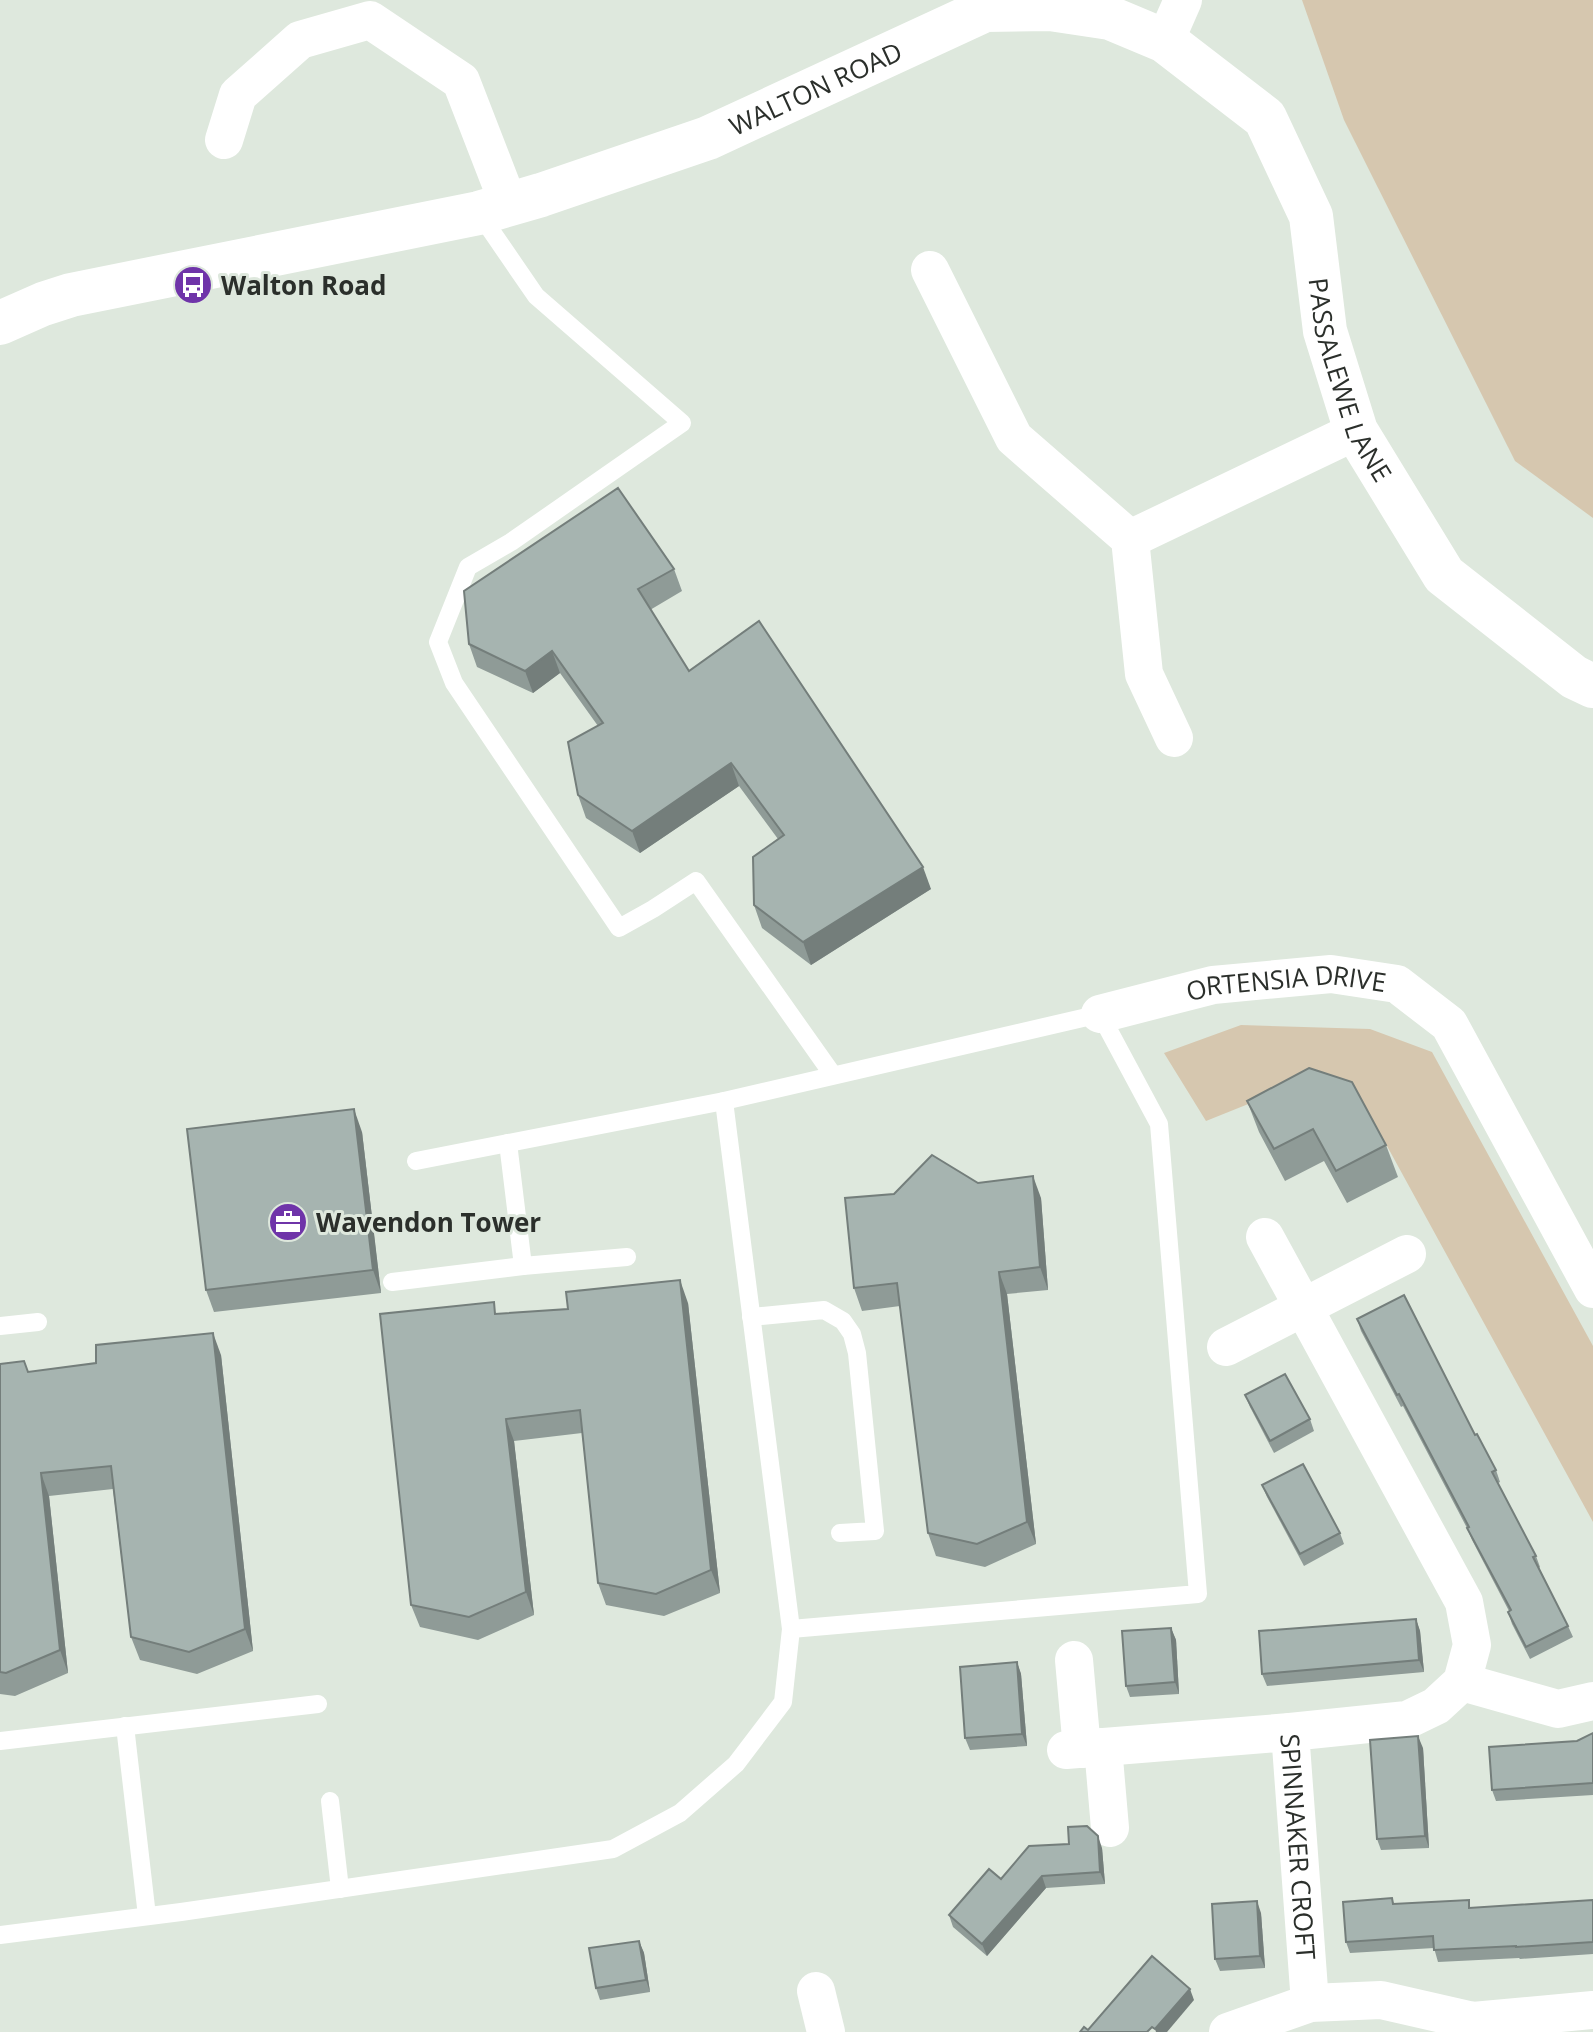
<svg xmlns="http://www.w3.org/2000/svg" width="1593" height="2032" font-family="'Open Sans',sans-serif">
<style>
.green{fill:#d6c7af}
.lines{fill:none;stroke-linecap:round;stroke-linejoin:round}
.lane{stroke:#fff;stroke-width:18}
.street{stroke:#fff;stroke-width:38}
.secondary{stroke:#fff;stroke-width:44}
.wall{fill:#8f9b97}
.shaded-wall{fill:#747e7b}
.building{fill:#a6b4b0;stroke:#747e7b;stroke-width:2}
.labels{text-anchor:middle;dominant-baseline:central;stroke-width:6;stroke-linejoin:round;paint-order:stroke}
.street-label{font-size:26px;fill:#2b2f2b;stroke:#dee8dd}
.poi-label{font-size:26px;font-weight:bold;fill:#2b2f2b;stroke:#dee8dd;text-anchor:start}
</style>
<rect width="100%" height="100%" fill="#dee8dd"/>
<g class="green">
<path d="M 1302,0 L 1593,0 L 1593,518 L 1515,461 L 1344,120 Z"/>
<path d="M 1241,1025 L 1370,1029 L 1432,1052 L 1593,1346 L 1593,1522 L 1364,1104 L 1276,1093 L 1206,1121 L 1164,1053 Z"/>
</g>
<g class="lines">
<g class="lane">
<path d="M 479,213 L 536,296 L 682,423 L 511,542 L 468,567 L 438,642 L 454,683 L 619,928 L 653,909 L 696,881 L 833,1075"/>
<path d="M 508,1143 L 523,1266 L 627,1257"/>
<path d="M 416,1161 L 724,1101 L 1100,1014 L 1159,1124 L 1198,1594 L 791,1629"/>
<path d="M 392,1282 L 523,1266"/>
<path d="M 751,1317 L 824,1310 L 843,1321 L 852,1334 L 857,1353 L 875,1531 L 840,1533"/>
<path d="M 0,1326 L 38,1322"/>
<path d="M 125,1726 L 147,1916"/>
<path d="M 0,1741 L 318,1704"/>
<path d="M 330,1801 L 340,1889"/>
<path d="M 0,1935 L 181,1912 L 613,1849 L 680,1813 L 736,1764 L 783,1702 L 791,1629 L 724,1101"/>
</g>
<g class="street">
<path d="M 1165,41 L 1183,0"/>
<path d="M 224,140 L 238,95 L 300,40 L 370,20 L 461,81 L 509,205"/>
<path d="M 930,270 L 1014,438 L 1130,539 L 1144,674 L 1174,738"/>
<path d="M 1130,539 L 1356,431"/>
<path id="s1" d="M 1100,1014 L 1213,985 L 1331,974 L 1397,984 L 1449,1024 L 1593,1289"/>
<path id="s2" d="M 1265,1237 L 1464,1602 L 1472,1645 L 1462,1682 L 1436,1706 L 1407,1720 L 1290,1732 L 1310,2003"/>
<path d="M 1226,1347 L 1407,1254"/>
<path d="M 1074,1660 L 1082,1749"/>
<path d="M 1462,1682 L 1558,1709 L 1593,1701"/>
<path d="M 1103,1747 L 1110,1828"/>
<path d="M 1066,1750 L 1290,1732"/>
<path d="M 816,1991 L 826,2032"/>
<path d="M 1228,2032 L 1310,2003 L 1381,2000 L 1473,2021 L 1593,2010"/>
</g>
<path class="secondary" id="s3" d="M 0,323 L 43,304 L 71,295 L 479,213 L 541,195 L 708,138 L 985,10 L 1050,9 L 1110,18 L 1165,41 L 1265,118 L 1311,216 L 1325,331 L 1356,431 L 1444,575 L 1574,677 L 1593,686"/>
</g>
<g class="wall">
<path d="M 674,569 L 682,591 L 650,610 L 689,671 L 931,889 L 811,965 L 762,928 L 754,905 L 778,839 L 739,786 L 640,853 L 586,818 L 578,795 L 598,726 L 560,673 L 533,693 L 477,667 L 469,644 Z"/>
<path d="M 1247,1101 L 1386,1145 L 1398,1177 L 1347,1203 L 1324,1161 L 1285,1181 L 1259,1132 Z"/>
<path d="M 362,1132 L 381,1293 L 214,1312 L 206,1290 Z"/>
<path d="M 978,1183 L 1041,1198 L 1048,1290 L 1007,1294 L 1036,1544 L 985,1567 L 936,1556 L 928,1533 L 900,1306 L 862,1311 L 854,1288 Z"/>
<path d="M 688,1303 L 720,1593 L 664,1616 L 606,1605 L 598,1583 L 582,1433 L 514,1441 L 534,1615 L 478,1640 L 420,1627 L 411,1605 L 498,1314 Z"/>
<path d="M 1357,1319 L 1475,1435 L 1496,1470 L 1500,1482 L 1498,1483 L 1536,1556 L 1540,1567 L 1539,1568 L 1568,1626 L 1573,1637 L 1530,1659 L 1512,1624 L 1508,1612 L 1509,1611 L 1472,1540 L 1467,1528 L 1403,1406 L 1401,1407 L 1361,1331 Z"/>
<path d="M 221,1355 L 253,1651 L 197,1674 L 140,1660 L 131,1637 L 113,1489 L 49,1496 L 68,1673 L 15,1696 L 0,1694 L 0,1364 L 29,1372 Z"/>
<path d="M 1245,1395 L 1310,1419 L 1314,1431 L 1274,1453 L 1250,1407 Z"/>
<path d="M 1262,1485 L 1340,1533 L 1344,1544 L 1304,1566 L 1267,1497 Z"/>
<path d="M 1416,1619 L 1420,1631 L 1424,1672 L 1267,1686 L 1262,1674 Z"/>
<path d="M 1171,1628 L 1176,1640 L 1179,1694 L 1130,1697 L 1126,1686 Z"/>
<path d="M 1017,1662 L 1021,1674 L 1027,1746 L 970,1750 L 965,1738 Z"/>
<path d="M 1593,1733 L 1593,1795 L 1496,1801 L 1492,1790 Z"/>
<path d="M 1423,1748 L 1429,1848 L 1381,1850 L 1377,1839 Z"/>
<path d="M 1102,1848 L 1105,1884 L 1046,1888 L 987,1956 L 953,1927 L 949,1915 Z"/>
<path d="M 1392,1898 L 1394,1904 L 1472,1908 L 1593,1900 L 1593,1954 L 1520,1959 L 1519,1958 L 1438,1962 L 1434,1948 L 1350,1953 L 1346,1942 Z"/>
<path d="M 1261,1913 L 1265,1968 L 1220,1971 L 1215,1959 Z"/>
<path d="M 639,1941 L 644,1953 L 650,1992 L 600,2000 L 596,1988 Z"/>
</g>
<g class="shaded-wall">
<path d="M 552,651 L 560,673 L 533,693 L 525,671 Z"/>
<path d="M 731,763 L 739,786 L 640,853 L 632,831 Z"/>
<path d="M 923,867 L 931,889 L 811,965 L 803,942 Z"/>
<path d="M 354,1109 L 362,1132 L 381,1293 L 373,1270 Z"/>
<path d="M 1033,1176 L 1041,1198 L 1048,1290 L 1040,1267 Z"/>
<path d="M 999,1272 L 1007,1294 L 1036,1544 L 1027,1522 Z"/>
<path d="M 680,1280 L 688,1303 L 720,1593 L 711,1570 Z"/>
<path d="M 213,1333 L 221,1355 L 253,1651 L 245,1629 Z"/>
<path d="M 506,1419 L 514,1441 L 534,1615 L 526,1592 Z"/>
<path d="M 41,1473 L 49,1496 L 68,1673 L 60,1650 Z"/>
<path d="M 1416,1619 L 1420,1631 L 1424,1672 L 1419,1660 Z"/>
<path d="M 1171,1628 L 1176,1640 L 1179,1694 L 1175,1682 Z"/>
<path d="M 1017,1662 L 1021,1674 L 1027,1746 L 1022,1734 Z"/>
<path d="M 1418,1736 L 1423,1748 L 1429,1848 L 1425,1836 Z"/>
<path d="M 1098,1836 L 1102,1848 L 1105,1884 L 1100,1872 Z"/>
<path d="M 1042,1876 L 1046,1888 L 987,1956 L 982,1944 Z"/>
<path d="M 1257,1901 L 1261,1913 L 1265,1968 L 1260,1956 Z"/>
<path d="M 639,1941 L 644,1953 L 650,1992 L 646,1980 Z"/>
<path d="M 1190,1989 L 1194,2000 L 1167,2032 L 1156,2032 L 1155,2029 Z"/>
</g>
<g class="building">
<path d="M 618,488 L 674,569 L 638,589 L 689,671 L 759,621 L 923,867 L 803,942 L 754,905 L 753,857 L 784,835 L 731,763 L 632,831 L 578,795 L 568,742 L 603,723 L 552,651 L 525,671 L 469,644 L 464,591 Z"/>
<path d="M 1309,1068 L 1352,1082 L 1386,1145 L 1336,1171 L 1313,1129 L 1274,1149 L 1247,1101 Z"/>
<path d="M 354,1109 L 373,1270 L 206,1290 L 187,1129 Z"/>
<path d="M 932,1155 L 978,1183 L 1033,1176 L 1040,1267 L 999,1272 L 1027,1522 L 977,1544 L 928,1533 L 897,1283 L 854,1288 L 845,1198 L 894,1194 Z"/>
<path d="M 680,1280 L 711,1570 L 656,1594 L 598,1583 L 580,1410 L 506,1419 L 526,1592 L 469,1617 L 411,1605 L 380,1314 L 494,1302 L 495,1314 L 568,1309 L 566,1292 Z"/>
<path d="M 1404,1295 L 1475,1435 L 1477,1434 L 1496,1470 L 1492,1472 L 1536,1556 L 1533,1557 L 1568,1626 L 1526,1647 L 1508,1612 L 1511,1610 L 1467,1528 L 1469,1527 L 1428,1449 L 1399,1394 L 1397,1395 L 1357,1319 Z"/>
<path d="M 213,1333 L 245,1629 L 189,1652 L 131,1637 L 111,1466 L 41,1473 L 60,1650 L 6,1673 L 0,1672 L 0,1364 L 24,1361 L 28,1372 L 96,1363 L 96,1345 Z"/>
<path d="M 1285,1374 L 1310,1419 L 1270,1441 L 1245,1395 Z"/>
<path d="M 1303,1464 L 1340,1533 L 1300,1554 L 1262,1485 Z"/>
<path d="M 1416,1619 L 1419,1660 L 1262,1674 L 1259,1631 Z"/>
<path d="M 1171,1628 L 1175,1682 L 1126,1686 L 1122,1631 Z"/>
<path d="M 1017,1662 L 1022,1734 L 965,1738 L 960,1667 Z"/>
<path d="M 1593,1733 L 1593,1783 L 1492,1790 L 1489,1747 L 1577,1741 Z"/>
<path d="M 1418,1736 L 1425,1836 L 1377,1839 L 1370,1740 Z"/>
<path d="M 1087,1826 L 1098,1836 L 1100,1872 L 1042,1876 L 982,1944 L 949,1915 L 989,1869 L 1001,1879 L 1029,1846 L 1069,1844 L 1068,1827 Z"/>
<path d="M 1392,1898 L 1393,1904 L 1469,1900 L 1469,1908 L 1593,1900 L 1593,1942 L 1516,1947 L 1516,1946 L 1434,1950 L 1433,1936 L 1346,1942 L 1343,1902 Z"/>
<path d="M 1257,1901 L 1260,1956 L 1215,1959 L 1212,1904 Z"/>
<path d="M 639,1941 L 646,1980 L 596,1988 L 589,1948 Z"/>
<path d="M 1152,1956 L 1190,1989 L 1155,2029 L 1152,2027 L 1147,2032 L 1080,2032 L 1084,2027 L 1088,2030 Z"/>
</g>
<defs>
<g id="bus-disc" transform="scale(2)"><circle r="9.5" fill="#6f34a9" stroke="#dee8dd"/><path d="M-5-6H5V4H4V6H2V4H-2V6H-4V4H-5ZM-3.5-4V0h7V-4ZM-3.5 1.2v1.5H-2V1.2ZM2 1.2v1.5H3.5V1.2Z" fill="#fff"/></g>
<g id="office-disc" transform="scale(2)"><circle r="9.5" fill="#6f34a9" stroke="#dee8dd"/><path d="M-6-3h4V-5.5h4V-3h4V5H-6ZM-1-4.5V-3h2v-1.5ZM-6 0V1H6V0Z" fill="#fff"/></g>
</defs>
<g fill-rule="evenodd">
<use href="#bus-disc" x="193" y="285"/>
<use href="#office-disc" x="288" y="1222"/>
</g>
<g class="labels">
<g class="street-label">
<text stroke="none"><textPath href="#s3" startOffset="852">WALTON ROAD</textPath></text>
<text stroke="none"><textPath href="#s3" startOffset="1628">PASSALEWE LANE</textPath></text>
<text stroke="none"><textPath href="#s1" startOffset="190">ORTENSIA DRIVE</textPath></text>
<text stroke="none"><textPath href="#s2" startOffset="798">SPINNAKER CROFT</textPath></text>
</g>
<g class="poi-label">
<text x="221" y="285">Walton Road</text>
<text x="316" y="1222">Wavendon Tower</text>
</g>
</g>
</svg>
